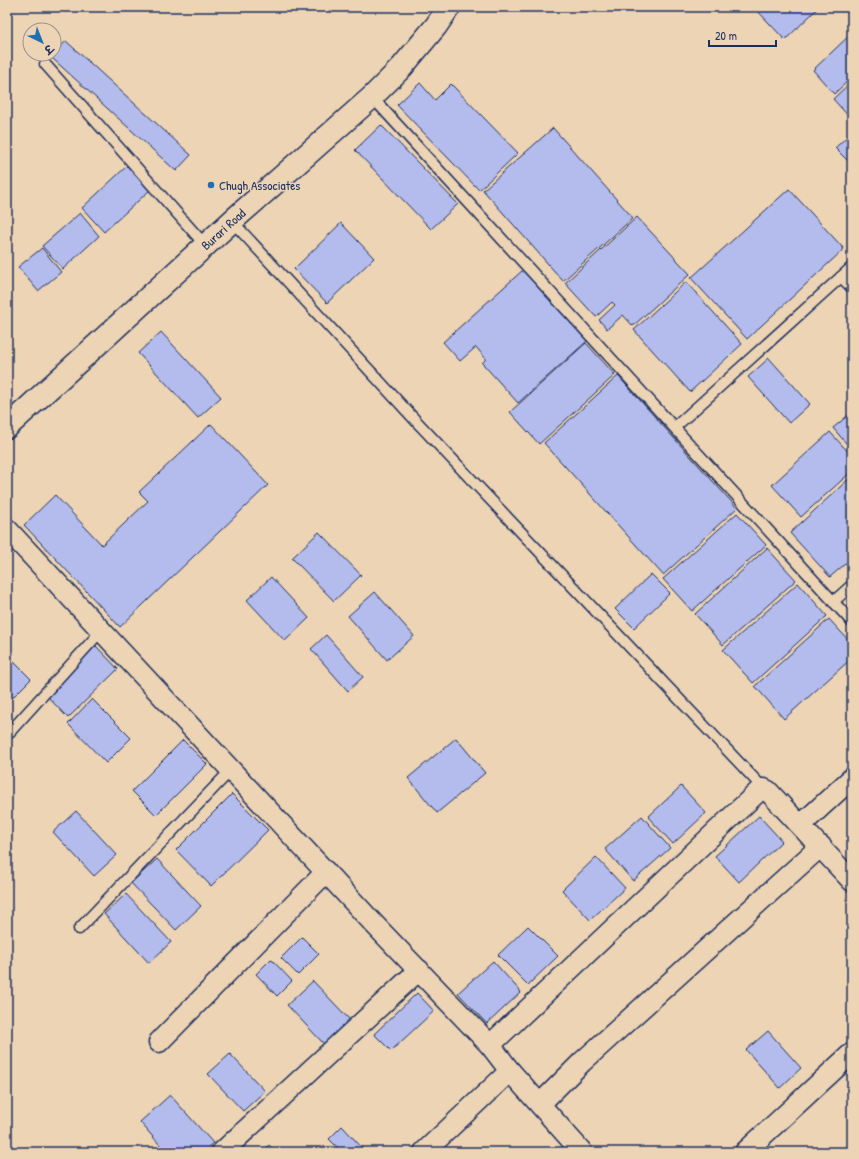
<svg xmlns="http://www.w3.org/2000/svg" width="859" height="1159" font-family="'Patrick Hand','Playpen Sans Deva',sans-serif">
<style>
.building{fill:#b4bced;stroke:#1b2f5e}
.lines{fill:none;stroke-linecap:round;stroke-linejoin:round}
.lane-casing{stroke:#1b2f5e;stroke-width:13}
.street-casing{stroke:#1b2f5e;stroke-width:23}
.secondary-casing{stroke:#1b2f5e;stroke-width:25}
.lane{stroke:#edd4b5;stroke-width:10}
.street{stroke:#edd4b5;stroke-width:20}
.secondary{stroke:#edd4b5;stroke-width:22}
.poi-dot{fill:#1f6fb2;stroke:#edd4b5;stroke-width:1.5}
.labels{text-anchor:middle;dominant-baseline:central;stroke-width:3;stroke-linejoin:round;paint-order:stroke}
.poi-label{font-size:13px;fill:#1b2f5e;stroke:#edd4b5;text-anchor:start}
.street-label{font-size:13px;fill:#1b2f5e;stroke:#edd4b5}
</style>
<rect width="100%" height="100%" fill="#edd4b5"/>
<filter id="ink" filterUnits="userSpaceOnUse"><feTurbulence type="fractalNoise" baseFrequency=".025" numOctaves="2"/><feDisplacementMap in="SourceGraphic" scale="8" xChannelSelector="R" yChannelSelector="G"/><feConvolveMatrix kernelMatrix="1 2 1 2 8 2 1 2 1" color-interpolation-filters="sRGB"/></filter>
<g filter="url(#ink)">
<g class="building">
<path d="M 754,7 L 819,7 L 785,40 Z"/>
<path d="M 852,33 L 852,77 L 834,94 L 813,70 Z"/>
<path d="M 66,41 L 191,155 L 176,171 L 51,57 Z"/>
<path d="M 852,81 L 852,120 L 833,99 Z"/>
<path d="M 420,83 L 435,100 L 451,84 L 518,153 L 479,190 L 397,105 Z"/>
<path d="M 381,125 L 458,204 L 431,229 L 355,150 Z"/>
<path d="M 553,128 L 633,218 L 563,281 L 483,190 Z"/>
<path d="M 852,132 L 852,165 L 835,148 Z"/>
<path d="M 127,166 L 150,190 L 104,232 L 82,208 Z"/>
<path d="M 789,189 L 844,249 L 747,339 L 691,278 Z"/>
<path d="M 80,213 L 99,236 L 63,269 L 42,246 Z"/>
<path d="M 637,217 L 690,274 L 633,326 L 623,315 L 607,329 L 599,320 L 615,305 L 612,302 L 596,317 L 565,283 Z"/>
<path d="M 341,223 L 374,258 L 327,303 L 294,269 Z"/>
<path d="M 42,248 L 61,272 L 38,291 L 18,267 Z"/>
<path d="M 523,270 L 587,341 L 518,403 L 482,363 L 486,359 L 476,347 L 460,361 L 443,342 Z"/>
<path d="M 686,282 L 742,344 L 690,392 L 634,330 Z"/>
<path d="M 161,332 L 221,397 L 198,418 L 138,353 Z"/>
<path d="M 586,343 L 615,375 L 539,444 L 510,412 Z"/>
<path d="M 769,358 L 810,404 L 789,423 L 748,377 Z"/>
<path d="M 618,376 L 737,508 L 663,575 L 544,443 Z"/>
<path d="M 852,412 L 852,450 L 833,428 Z"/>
<path d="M 211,424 L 268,485 L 120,627 L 24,525 L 55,495 L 102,545 L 148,501 L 139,492 Z"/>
<path d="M 830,432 L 852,456 L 852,471 L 801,517 L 772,485 Z"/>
<path d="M 852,476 L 852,558 L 830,577 L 790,533 Z"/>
<path d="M 737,513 L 766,545 L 692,611 L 663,579 Z"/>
<path d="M 319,532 L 361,575 L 334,601 L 292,558 Z"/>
<path d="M 767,548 L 796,580 L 723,645 L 695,614 Z"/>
<path d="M 651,574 L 670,593 L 634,628 L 615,609 Z"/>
<path d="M 271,577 L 309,618 L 285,641 L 247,600 Z"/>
<path d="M 798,583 L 827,616 L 753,683 L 723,650 Z"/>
<path d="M 375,592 L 414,636 L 387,660 L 348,616 Z"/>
<path d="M 829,619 L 852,644 L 852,658 L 784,719 L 755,686 Z"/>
<path d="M 326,635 L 363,677 L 348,691 L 311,649 Z"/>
<path d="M 96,646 L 118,669 L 68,718 L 46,695 Z"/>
<path d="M 7,655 L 31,679 L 7,703 Z"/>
<path d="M 92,699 L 131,738 L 106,763 L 68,724 Z"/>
<path d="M 456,738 L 485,773 L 437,813 L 408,778 Z"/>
<path d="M 183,740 L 207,764 L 156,815 L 132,791 Z"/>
<path d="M 681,786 L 706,813 L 673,844 L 648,817 Z"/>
<path d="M 232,794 L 268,830 L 211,886 L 176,850 Z"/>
<path d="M 76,811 L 117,855 L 94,876 L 53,832 Z"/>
<path d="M 642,816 L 670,848 L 633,881 L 605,849 Z"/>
<path d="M 759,816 L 782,841 L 739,882 L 715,856 Z"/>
<path d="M 596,857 L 625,888 L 590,920 L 562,890 Z"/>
<path d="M 157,859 L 201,906 L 176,930 L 131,883 Z"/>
<path d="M 126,894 L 171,942 L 149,963 L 104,914 Z"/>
<path d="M 528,926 L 558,956 L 528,985 L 498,955 Z"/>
<path d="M 302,937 L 319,954 L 298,975 L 281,958 Z"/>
<path d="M 271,959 L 292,981 L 277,996 L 256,974 Z"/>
<path d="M 493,961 L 521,992 L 487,1024 L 458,993 Z"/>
<path d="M 313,981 L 350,1020 L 324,1044 L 287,1005 Z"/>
<path d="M 417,993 L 434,1011 L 391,1051 L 374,1034 Z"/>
<path d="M 768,1031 L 801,1068 L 780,1088 L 746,1050 Z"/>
<path d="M 230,1054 L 265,1091 L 243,1111 L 208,1074 Z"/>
<path d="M 852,1067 L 852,1080 L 846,1073 Z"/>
<path d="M 170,1095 L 213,1143 L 202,1152 L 166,1152 L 140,1122 Z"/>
<path d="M 342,1126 L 366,1152 L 342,1152 L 329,1139 Z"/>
<path d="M 269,1145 L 276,1152 L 262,1152 Z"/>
</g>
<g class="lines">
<g class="lane-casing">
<g id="lane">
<path d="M 45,64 L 205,245"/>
<path d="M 372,97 L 852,622"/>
<path d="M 232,221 L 417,422 L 764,789"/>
<path d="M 841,277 L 852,288"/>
<path d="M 675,427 L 852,267"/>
<path d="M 833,602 L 852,585"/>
<path d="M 7,735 L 102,630"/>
<path d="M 79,929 L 231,770"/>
</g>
</g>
<g class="street-casing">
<g id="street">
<path d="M 7,529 L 374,924 L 490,1045 L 510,1071 L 582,1152"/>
<path d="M 801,825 L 852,778"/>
<path d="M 159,1042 L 326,872"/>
<path d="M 490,1045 L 761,789 L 764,789 L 768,791 L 852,881"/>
<path d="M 540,1104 L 582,1062 L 821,846"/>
<path d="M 222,1152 L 419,970"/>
<path d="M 424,1152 L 510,1071"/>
<path d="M 745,1152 L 852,1053"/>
</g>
</g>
<g class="secondary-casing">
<path id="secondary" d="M 7,427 L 232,221 L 372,97 L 402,67 L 436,26 L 449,7"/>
</g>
<use href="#lane" class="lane"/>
<use href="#street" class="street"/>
<use href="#secondary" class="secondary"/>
</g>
</g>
<circle class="poi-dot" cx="211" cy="185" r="4"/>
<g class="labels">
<g class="poi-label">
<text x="219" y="185">Chugh Associates</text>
</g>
<g class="street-label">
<text transform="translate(223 229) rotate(-42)">Burari Road</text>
</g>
</g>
<rect width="859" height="1159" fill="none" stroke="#edd4b5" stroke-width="24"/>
<rect x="12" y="12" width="835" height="1135" fill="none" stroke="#1b2f5e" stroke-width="1.5" filter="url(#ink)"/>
<g transform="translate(42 42) rotate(137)"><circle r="19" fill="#edd4b5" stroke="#999292"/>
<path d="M0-3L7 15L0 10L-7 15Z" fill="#1f6fb2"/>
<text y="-6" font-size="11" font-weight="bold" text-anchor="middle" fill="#1b2f5e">उ</text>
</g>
<path d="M709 40v6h67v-6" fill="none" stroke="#1b2f5e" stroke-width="2"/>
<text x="715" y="40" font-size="12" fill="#1b2f5e" stroke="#edd4b5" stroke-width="3" paint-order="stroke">20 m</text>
</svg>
